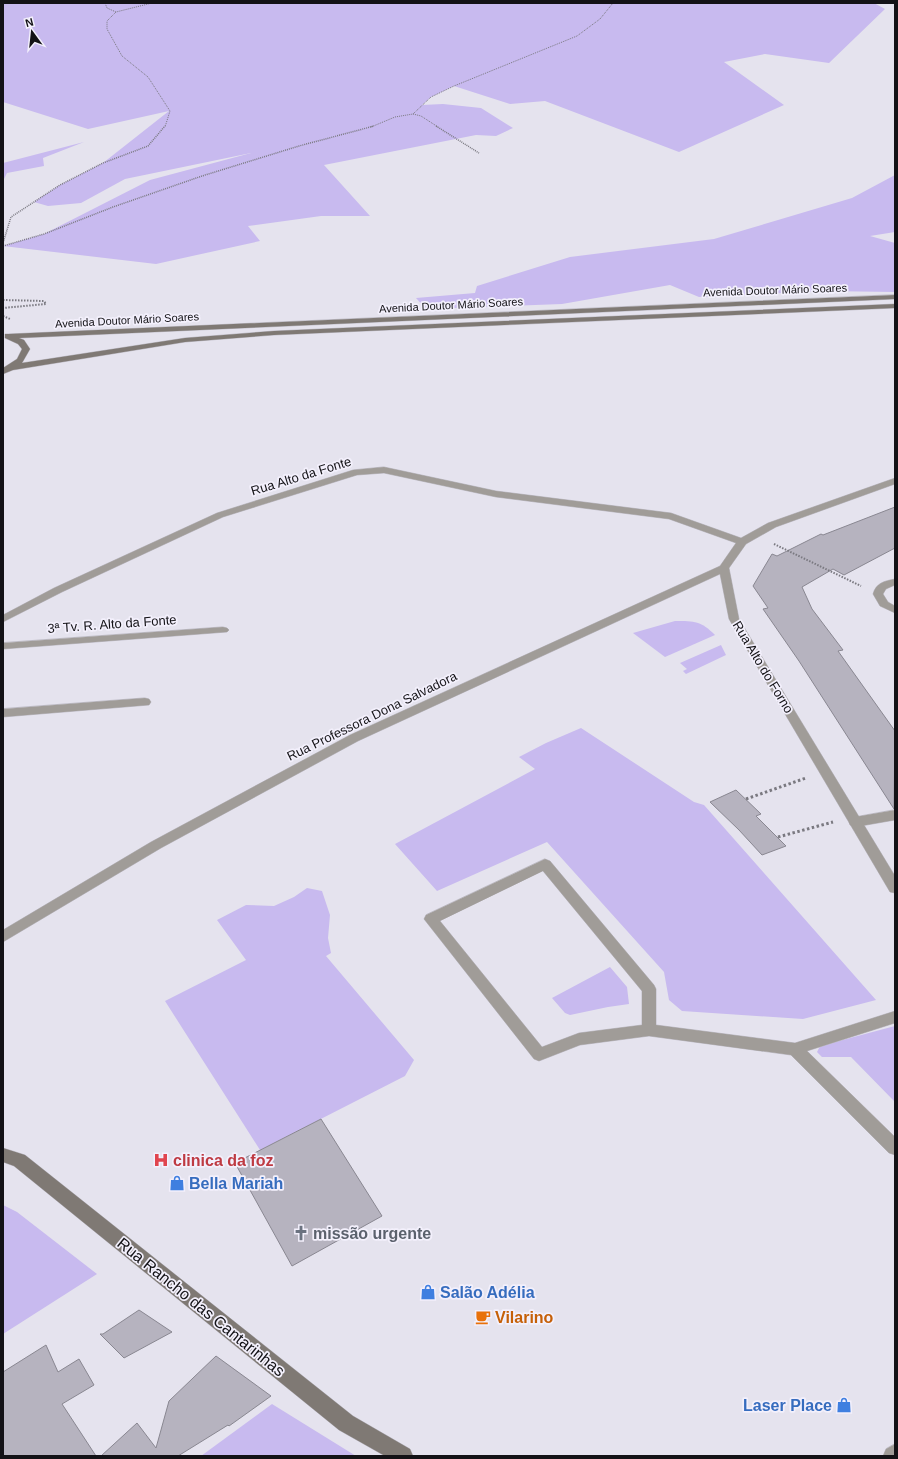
<svg xmlns="http://www.w3.org/2000/svg" width="898" height="1459" font-family="Helvetica,sans-serif">
<style>
.green{fill:#c8baef}
.building{fill:#b6b3bf;stroke:#898791}
.lines{fill:none;stroke-linecap:round;stroke-linejoin:round}
.lane-casing{stroke:#bfbdc7;stroke-width:1}
.street-casing{stroke:#bfbdc7;stroke-width:1}
.secondary-casing{stroke:#bfbdc7;stroke-width:1}
.path-far3{stroke:#7a7980;stroke-width:1;stroke-dasharray:1 1;stroke-linecap:butt}
.path-far2{stroke:#7a7980;stroke-width:1.5;stroke-dasharray:1 1;stroke-linecap:butt}
.path-far1{stroke:#7a7980;stroke-width:2;stroke-dasharray:1.5 1.5;stroke-linecap:butt}
.path{stroke:#7a7980;stroke-width:3;stroke-dasharray:2.5 2.5;stroke-linecap:butt}
.lane{fill:#a09c98;fill-rule:evenodd}
.street{fill:#a09c98;fill-rule:evenodd}
.secondary{fill:#7f7974;fill-rule:evenodd}
.labels{text-anchor:middle;dominant-baseline:central;stroke-width:3.5;stroke-linejoin:round;paint-order:stroke}
.far-street-label{font-size:11px;fill:#131216;stroke:#f3f0fc}
.street-label{font-size:13px;fill:#131216;stroke:#f3f0fc}
.near-health-label{font-size:16px;font-weight:bold;fill:#be3a42;stroke:#f3f0fc;text-anchor:start}
.near-shop-label{font-size:16px;font-weight:bold;fill:#366cbe;stroke:#f3f0fc;text-anchor:start}
.near-worship-label{font-size:16px;font-weight:bold;fill:#5b616d;stroke:#f3f0fc;text-anchor:start}
.near-street-label{font-size:16px;fill:#131216;stroke:#f3f0fc}
.near-food-label{font-size:16px;font-weight:bold;fill:#c56008;stroke:#f3f0fc;text-anchor:start}
</style>
<rect width="100%" height="100%" fill="#e5e3ee"/>
<g class="green">
<path d="M 3,3 L 874,3 L 885,9 L 829,63 L 765,54 L 724,62 L 784,105 L 679,152 L 545,101 L 510,104 L 454,86 L 431,97 L 422,105 L 443,104 L 481,108 L 513,128 L 496,136 L 476,135 L 324,165 L 370,216 L 321,216 L 248,226 L 260,241 L 156,264 L 3,246 L 44,234 L 150,180 L 251,153 L 125,179 L 81,203 L 48,206 L 34,202 L 60,185 L 103,163 L 169,111 L 88,129 L 3,102 Z"/>
<path d="M 84,142 L 43,158 L 44,166 L 7,173 L 3,181 L 3,163 Z"/>
<path d="M 895,175 L 895,232 L 870,236 L 895,243 L 895,292 L 824,291 L 699,297 L 670,285 L 562,304 L 426,309 L 416,298 L 475,293 L 477,286 L 570,257 L 714,239 L 852,198 Z"/>
<path d="M 675,621 C 695,621 701,621 715,635 L 665,657 L 633,633 Z"/>
<path d="M 721,645 L 726,655 L 686,674 L 683,671 L 687,669 L 680,663 Z"/>
<path d="M 581,728 L 694,802 L 704,805 L 876,1000 L 803,1019 L 682,1011 L 669,1000 L 664,972 L 547,842 L 437,891 L 395,844 L 535,769 L 519,757 L 546,743 Z"/>
<path d="M 307,888 L 322,891 L 330,915 L 328,938 L 331,953 L 326,956 L 414,1060 L 405,1076 L 260,1150 L 165,1001 L 246,960 L 217,920 L 246,905 L 274,906 L 294,897 Z"/>
<path d="M 610,967 L 627,987 L 629,1004 L 608,1007 L 570,1015 L 565,1013 L 552,998 Z"/>
<path d="M 895,1026 L 895,1102 L 851,1057 L 822,1057 L 817,1052 L 820,1046 Z"/>
<path d="M 3,1205 L 17,1212 L 97,1274 L 3,1334 Z"/>
<path d="M 272,1404 L 356,1456 L 201,1456 Z"/>
</g>
<g class="building">
<path d="M 895,507 L 895,548 L 844,575 L 833,569 L 802,587 L 812,609 L 843,650 L 838,651 L 895,731 L 894,809 L 799,661 L 763,609 L 768,608 L 753,586 L 772,554 L 777,556 L 821,534 L 823,535 Z"/>
<path d="M 736,790 L 761,814 L 756,816 L 786,846 L 762,855 L 739,830 L 710,802 Z"/>
<path d="M 321,1119 L 382,1216 L 292,1266 L 235,1163 Z"/>
<path d="M 139,1310 L 172,1332 L 124,1358 L 100,1334 L 103,1334 Z"/>
<path d="M 46,1345 L 58,1372 L 79,1359 L 94,1385 L 62,1404 L 96,1456 L 3,1456 L 3,1372 Z"/>
<path d="M 216,1356 L 271,1396 L 229,1426 L 228,1425 L 178,1456 L 101,1456 L 137,1423 L 156,1448 L 169,1401 Z"/>
</g>
<g class="lines">
<g class="lane-casing">
<path id="lane" d="M 895,810 L 895,820 L 855,827 L 850,825 L 849,822 L 850,819 L 855,817 Z"/>
</g>
<g class="street-casing">
<g id="street">
<path d="M 384,467 L 496,491 L 671,513 L 741,538 L 768,523 L 895,478 L 895,484 L 776,527 L 746,544 L 729,568 L 739,619 L 895,876 L 895,893 L 890,892 L 729,619 L 720,574 L 358,741 L 161,848 L 3,942 L 3,930 L 151,842 L 350,735 L 720,566 L 736,543 L 669,519 L 496,497 L 384,473 L 357,475 L 223,517 L 62,592 L 3,622 L 3,615 L 54,588 L 217,513 L 353,470 Z"/>
<path d="M 895,579 L 895,585 L 886,589 L 883,594 L 888,602 L 895,606 L 895,613 L 880,606 L 873,594 C 876,583 884,581 895,579 Z"/>
<path d="M 223,627 L 227,628 L 229,630 L 227,632 L 3,649 L 3,643 Z"/>
<path d="M 145,698 L 149,699 L 151,702 L 149,705 L 3,717 L 3,709 Z"/>
<path d="M 545,859 L 550,861 L 654,985 L 656,989 L 656,1025 L 795,1043 L 895,1011 L 895,1023 L 807,1051 L 895,1137 L 895,1155 L 889,1153 L 791,1055 L 649,1036 L 580,1045 L 539,1061 L 534,1059 L 424,919 L 426,915 ZM 543,871 L 642,991 L 642,1025 L 579,1033 L 542,1047 L 440,921 Z"/>
<path d="M 895,1444 L 895,1456 L 883,1456 L 886,1449 Z"/>
</g>
</g>
<g class="secondary-casing">
<g id="secondary">
<path d="M 895,295 L 895,299 L 19,338 L 24,340 L 30,349 L 22,363 L 185,338 L 274,331 L 895,304 L 895,308 L 274,335 L 185,342 L 13,370 L 3,374 L 3,368 L 17,359 L 22,349 L 18,344 L 5,338 L 5,334 L 8,334 Z"/>
<path d="M 3,1148 L 25,1155 L 353,1416 L 410,1449 L 413,1456 L 385,1456 L 339,1430 L 14,1166 L 3,1162 Z"/>
</g>
</g>
<g class="path-far3">
<path d="M 105,3 L 107,8 L 116,12 L 152,3"/>
<path d="M 116,12 L 107,21 L 107,29 L 122,56 L 148,77 L 170,111 L 165,127"/>
<path d="M 413,114 L 421,116 L 438,127"/>
<path d="M 371,127 L 395,117 L 413,114 L 431,97 L 454,86 L 577,36 L 600,19 L 613,3"/>
</g>
<g class="path-far2">
<path d="M 436,126 L 479,153"/>
<path d="M 3,243 L 11,217 L 60,185 L 103,163 L 148,146 L 165,126"/>
<path d="M 3,246 L 44,234 L 113,207 L 202,176 L 299,146 L 374,126"/>
</g>
<g class="path-far1">
<path d="M 3,300 L 44,301 L 46,304 L 3,308"/>
<path d="M 3,316 L 10,319"/>
<path d="M 774,544 L 861,586"/>
</g>
<g class="path">
<path d="M 746,799 L 806,778"/>
<path d="M 778,837 L 833,822"/>
</g>
<use href="#lane" class="lane"/>
<use href="#street" class="street"/>
<use href="#secondary" class="secondary"/>
</g>
<defs>
<g id="hospital-bare" transform="scale(1.2)"><path d="M-5-5h3v3.5h4V-5h3V5h-3V1.5h-4V5h-3Z" fill="#e0444e" stroke="#f3f0fc" stroke-width="2.5" paint-order="stroke"/></g>
<g id="shop-bare" transform="scale(1.2)"><path d="M-5-2.5h2.3a2.7 3.5 0 0 1 5.4 0H5L5.5 6h-11ZM-1.5-2.5h3a1.5 2.3 0 0 0-3 0Z" fill="#3f7fe0" stroke="#f3f0fc" stroke-width="2.5" paint-order="stroke"/></g>
<g id="church-bare" transform="scale(1.2)"><path d="M-1.2-6h2.4v3.5h3.3v2.4h-3.3V6h-2.4V-.1h-3.3v-2.4h3.3Z" fill="#6b7280" stroke="#f3f0fc" stroke-width="2.5" paint-order="stroke"/></g>
<g id="cafe-bare" transform="scale(1.2)"><path d="M-5.5-4.5H6V0H3Q3 3.5 0 3.5H-2.5Q-5.5 3.5-5.5 0ZM3-3.2v2h1.7v-2ZM-6 4.5H4V6H-6Z" fill="#e8710a" stroke="#f3f0fc" stroke-width="2.5" paint-order="stroke"/></g>
</defs>
<g fill-rule="evenodd">
<use href="#hospital-bare" x="161" y="1160"/>
<use href="#shop-bare" x="177" y="1183"/>
<use href="#church-bare" x="301" y="1233"/>
<use href="#shop-bare" x="428" y="1292"/>
<use href="#cafe-bare" x="483" y="1317"/>
<use href="#shop-bare" x="844" y="1405"/>
</g>
<g class="labels">
<g class="far-street-label">
<text transform="translate(775 290) rotate(-2)">Avenida Doutor Mário Soares</text>
<text transform="translate(451 305) rotate(-3)">Avenida Doutor Mário Soares</text>
<text transform="translate(127 320) rotate(-3)">Avenida Doutor Mário Soares</text>
</g>
<g class="street-label">
<text transform="translate(301 476) rotate(-17)">Rua Alto da Fonte</text>
<text transform="translate(112 624) rotate(-4)">3ª Tv. R. Alto da Fonte</text>
<text transform="translate(763 667) rotate(59)">Rua Alto do Forno</text>
<text transform="translate(372 716) rotate(-26)">Rua Professora Dona Salvadora</text>
</g>
<g class="near-health-label">
<text x="173" y="1160">clinica da foz</text>
</g>
<g class="near-shop-label">
<text x="189" y="1183">Bella Mariah</text>
<text x="440" y="1292">Salão Adélia</text>
<text x="832" y="1405" text-anchor="end">Laser Place</text>
</g>
<g class="near-worship-label">
<text x="313" y="1233">missão urgente</text>
</g>
<g class="near-street-label">
<text transform="translate(201 1307) rotate(39)">Rua Rancho das Cantarinhas</text>
</g>
<g class="near-food-label">
<text x="495" y="1317">Vilarino</text>
</g>
</g>
<rect width="898" height="1459" fill="none" stroke="#131216" stroke-width="8"/>
<g transform="translate(32 32) rotate(345)" stroke="#f3f0fc" stroke-width="3" paint-order="stroke">
<path d="M0-3L7 15L0 10L-7 15Z" fill="#131216"/>
<text y="-6" font-size="11" font-weight="bold" text-anchor="middle" fill="#131216">N</text>
</g>
</svg>
